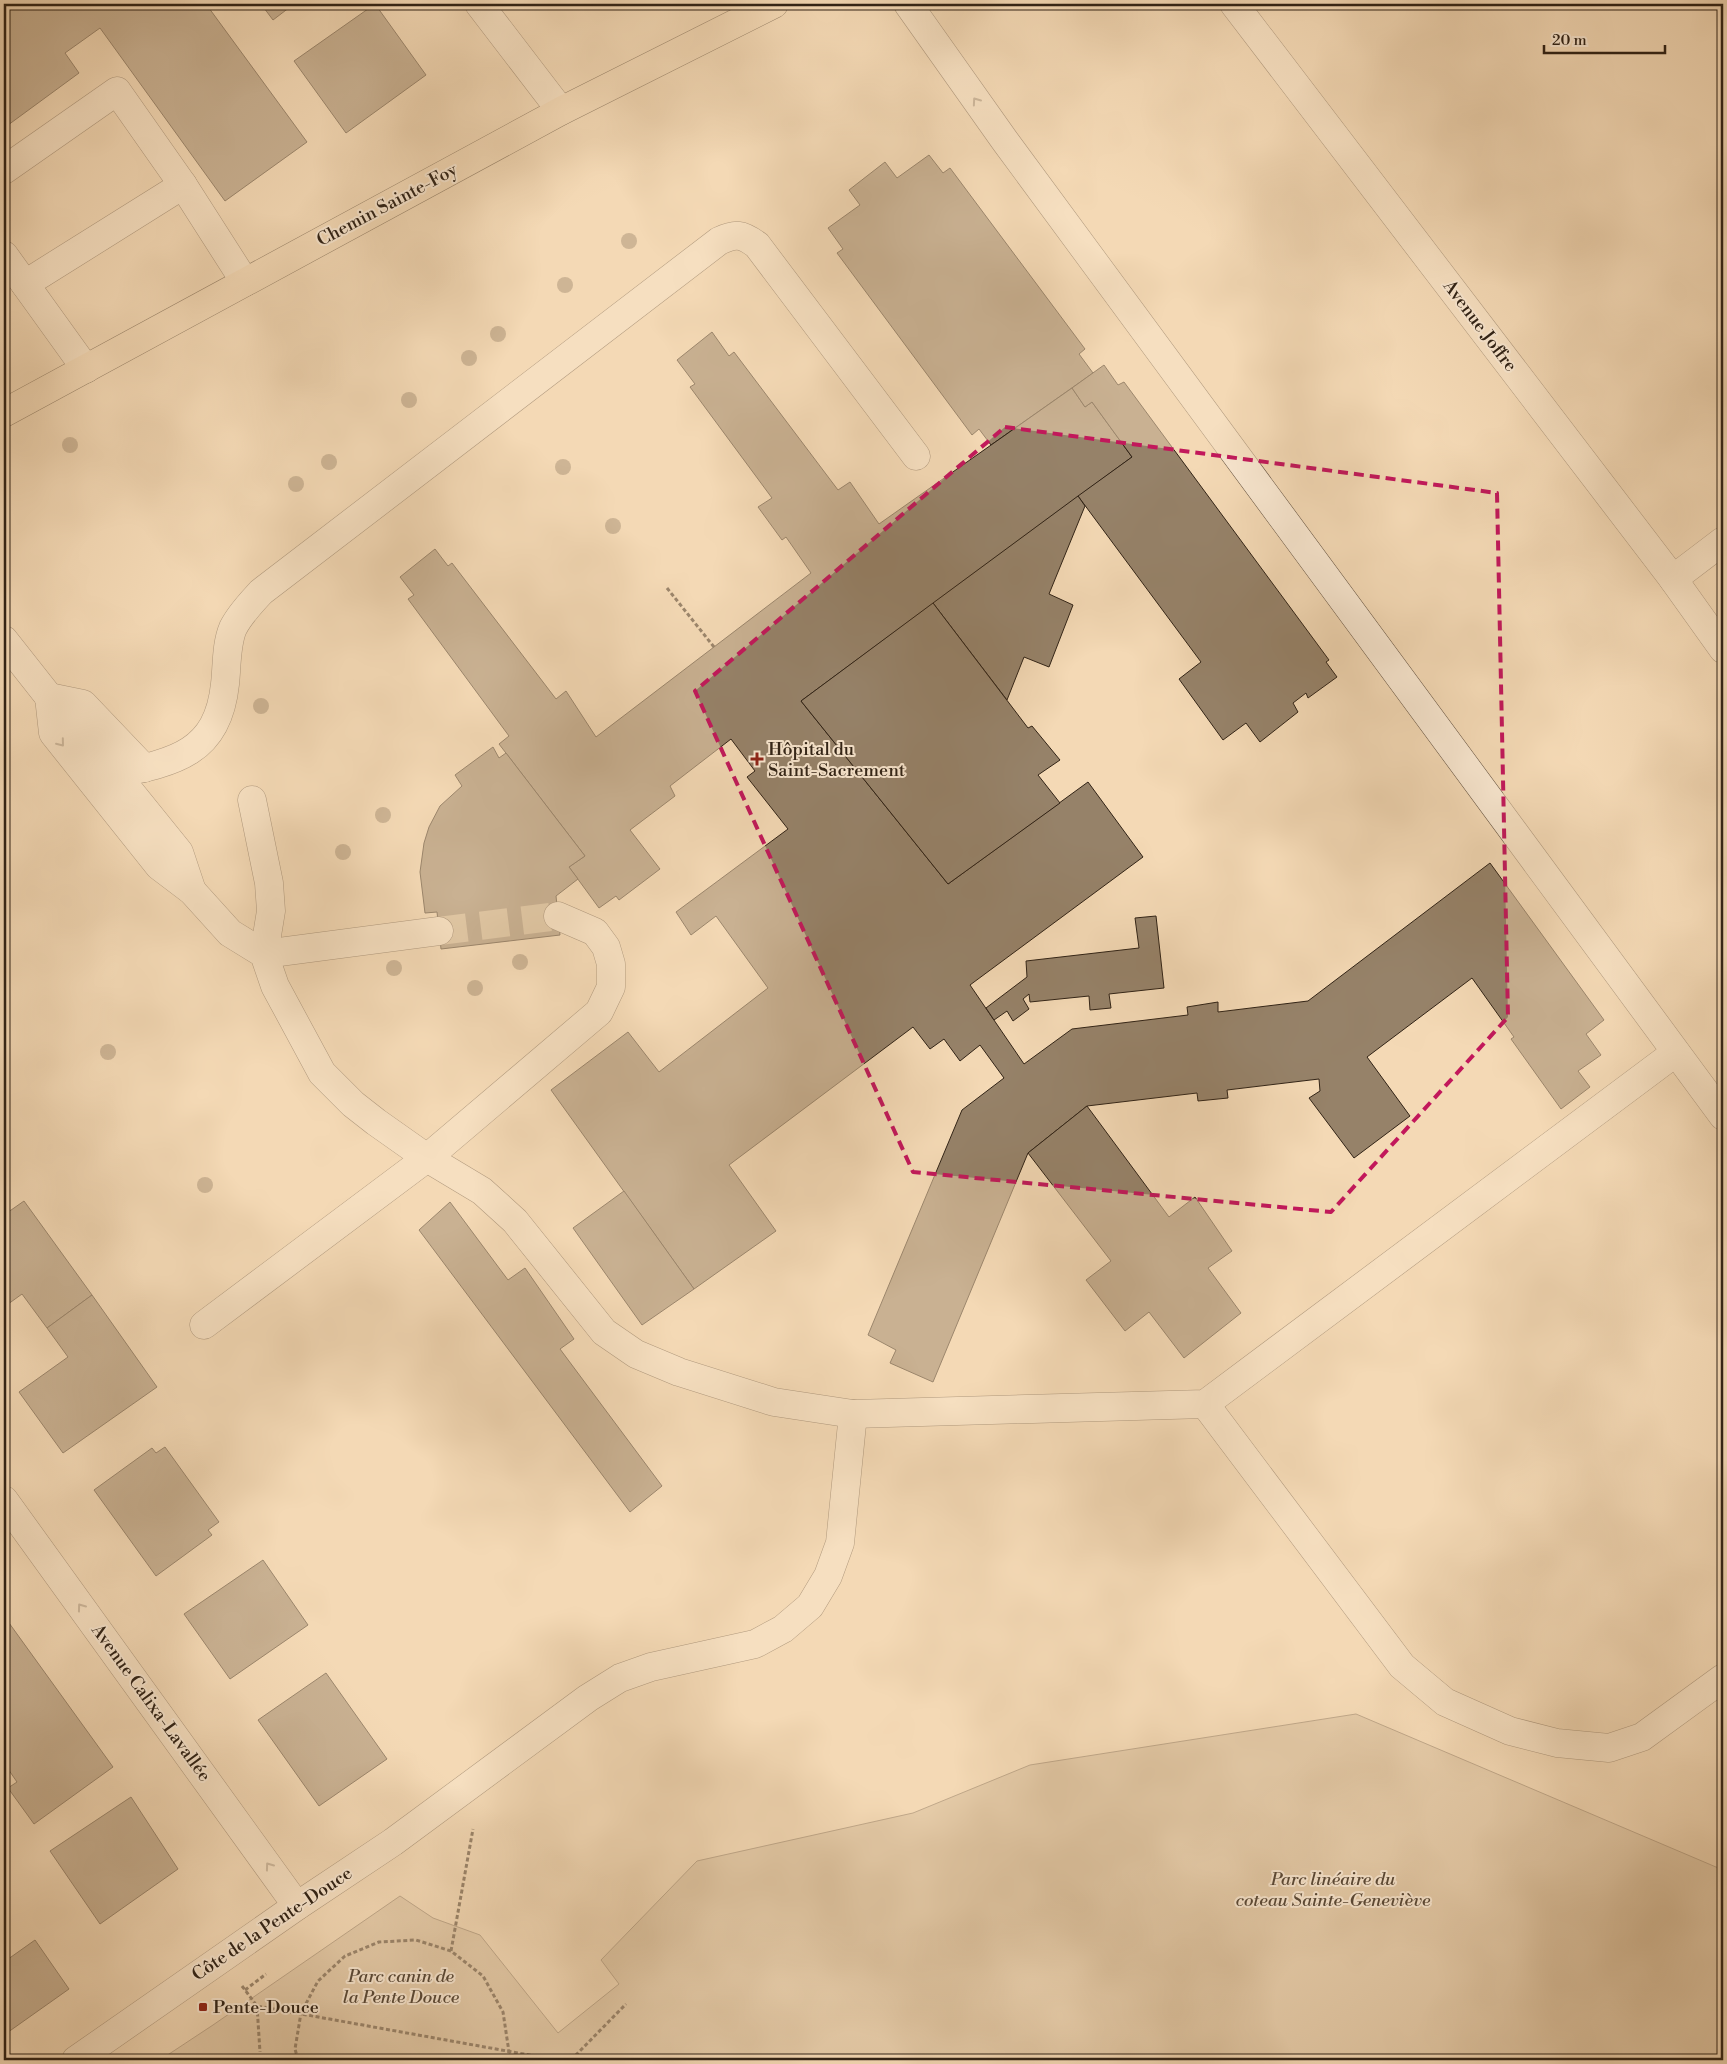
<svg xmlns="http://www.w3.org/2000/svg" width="1727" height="2064" font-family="'Libre Bodoni',serif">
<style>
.green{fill:#d3ba9a;stroke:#826e58}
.building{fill:#968269;stroke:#312316}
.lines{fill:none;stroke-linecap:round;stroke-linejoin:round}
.minor-tunnel{stroke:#cdb595;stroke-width:28;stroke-dasharray:28 14;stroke-linecap:butt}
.minor-casing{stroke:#62503e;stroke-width:29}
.major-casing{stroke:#312316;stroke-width:29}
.path{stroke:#312316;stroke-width:3;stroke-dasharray:4 2.5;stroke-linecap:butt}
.minor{stroke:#f8e6cf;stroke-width:28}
.major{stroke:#f4d9b5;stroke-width:28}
.tree{fill:#9f8a70}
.oneway{stroke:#9e8e7c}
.marked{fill:none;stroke:#c2185b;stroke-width:4;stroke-dasharray:10 6;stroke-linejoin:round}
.poi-dot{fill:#8f2418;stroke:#f8e6cf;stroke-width:2}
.labels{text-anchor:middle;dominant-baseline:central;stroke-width:4;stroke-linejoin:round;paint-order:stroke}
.street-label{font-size:18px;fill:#312316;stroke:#f8e6cf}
.poi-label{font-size:18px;fill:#312316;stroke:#f8e6cf;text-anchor:start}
.park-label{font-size:18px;font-style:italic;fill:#5a4937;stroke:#f8e6cf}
</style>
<rect width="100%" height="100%" fill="#f4d9b5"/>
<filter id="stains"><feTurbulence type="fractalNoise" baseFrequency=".004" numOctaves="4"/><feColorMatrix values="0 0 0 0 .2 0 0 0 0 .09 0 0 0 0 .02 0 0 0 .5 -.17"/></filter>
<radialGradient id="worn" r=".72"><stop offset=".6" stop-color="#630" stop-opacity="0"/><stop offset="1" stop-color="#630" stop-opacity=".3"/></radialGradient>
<path class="green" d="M 1356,1714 L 1723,1870 L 1723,2060 L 160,2060 L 213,2025 L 400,1896 L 433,1918 L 480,1935 L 558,2033 L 619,1984 L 601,1960 L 697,1861 L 913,1813 L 1030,1765 Z"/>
<g class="building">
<path d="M 4,4 L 206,4 L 307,142 L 225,201 L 100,28 L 65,53 L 79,73 L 4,128 Z"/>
<path d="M 261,4 L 294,4 L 273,20 Z"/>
<path d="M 375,4 L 426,75 L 346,133 L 294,61 Z"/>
<path d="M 929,155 L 943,173 L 950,168 L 1085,349 L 1079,354 L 1093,373 L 991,445 L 979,429 L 972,435 L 837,253 L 843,249 L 828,228 L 860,205 L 849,190 L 885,162 L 897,178 Z"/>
<path d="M 712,332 L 729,356 L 734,352 L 838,490 L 850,482 L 879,524 L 1072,388 L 1085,407 L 1092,402 L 1132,457 L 801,701 L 948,884 L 1088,782 L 1143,857 L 970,985 L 1024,1064 L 1072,1029 L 1188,1015 L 1187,1007 L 1218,1002 L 1218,1012 L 1308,1001 L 1490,863 L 1604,1020 L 1586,1034 L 1601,1055 L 1578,1071 L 1590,1087 L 1561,1109 L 1511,1039 L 1514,1037 L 1472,978 L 1367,1057 L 1410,1116 L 1354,1158 L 1309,1098 L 1320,1091 L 1319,1079 L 1227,1090 L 1228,1098 L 1198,1101 L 1197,1093 L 1087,1106 L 1028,1153 L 933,1382 L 890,1363 L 896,1350 L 868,1335 L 962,1110 L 1004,1078 L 980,1045 L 960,1061 L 944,1039 L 930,1049 L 913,1027 L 729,1165 L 776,1231 L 694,1289 L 551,1090 L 628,1032 L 659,1072 L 768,988 L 716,916 L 691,935 L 676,912 L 788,829 L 747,777 L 755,771 L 731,739 L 670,786 L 675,796 L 630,830 L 660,869 L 619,900 L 616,896 L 599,908 L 569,867 L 585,856 L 499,744 L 509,736 L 408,599 L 414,595 L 400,577 L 435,549 L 448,566 L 452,563 L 556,699 L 566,691 L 596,737 L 811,573 L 786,537 L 782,540 L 758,507 L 772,498 L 690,387 L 695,384 L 677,360 Z"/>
<path d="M 1104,365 L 1118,385 L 1124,382 L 1329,660 L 1326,662 L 1337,677 L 1308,698 L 1306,693 L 1293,703 L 1298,712 L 1260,742 L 1246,723 L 1223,740 L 1179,679 L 1201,662 L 1078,496 L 1132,457 L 1092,402 L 1085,407 L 1072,388 Z"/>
<path d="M 1078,496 L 1085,506 L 1049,594 L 1073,605 L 1049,667 L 1024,657 L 1007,700 L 933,603 Z"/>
<path d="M 933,603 L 1028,728 L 1032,726 L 1060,760 L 1038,775 L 1060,803 L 948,884 L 801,701 Z"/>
<path d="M 493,747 L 499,758 L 506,753 L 585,856 L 569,867 L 578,879 L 556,896 L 560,935 L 441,949 L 437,912 L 425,913 L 420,872 L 424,843 L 429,827 L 440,806 L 462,786 L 455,775 Z"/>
<path d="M 1156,916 L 1164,988 L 1109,994 L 1111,1008 L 1090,1010 L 1089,996 L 1030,1002 L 1029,994 L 1023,999 L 1029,1009 L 1013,1021 L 1007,1011 L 994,1020 L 986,1008 L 1027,977 L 1026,961 L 1139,948 L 1135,918 Z"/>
<path d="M 1087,1106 L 1169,1217 L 1195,1197 L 1232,1251 L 1208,1268 L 1241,1313 L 1184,1358 L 1149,1312 L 1125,1331 L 1086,1280 L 1111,1261 L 1028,1153 Z"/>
<path d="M 624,1191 L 694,1289 L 642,1325 L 573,1228 Z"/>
<path d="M 24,1201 L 92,1295 L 47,1328 L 22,1294 L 4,1307 L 4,1215 Z"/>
<path d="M 450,1202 L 508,1280 L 525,1268 L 574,1339 L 560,1349 L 662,1486 L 630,1512 L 419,1230 Z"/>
<path d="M 92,1295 L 157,1387 L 63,1453 L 19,1392 L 68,1357 L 47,1328 Z"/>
<path d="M 165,1447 L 219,1522 L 208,1530 L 212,1535 L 156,1576 L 94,1490 L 152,1448 L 156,1453 Z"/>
<path d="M 263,1560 L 308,1625 L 230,1679 L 184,1614 Z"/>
<path d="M 4,1616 L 113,1767 L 34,1824 L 8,1788 L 17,1782 L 4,1763 Z"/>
<path d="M 326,1673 L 387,1759 L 319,1806 L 258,1720 Z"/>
<path d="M 131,1797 L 178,1869 L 100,1924 L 50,1851 Z"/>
<path d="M 35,1940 L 69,1989 L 4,2035 L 4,1962 Z"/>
</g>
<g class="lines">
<path class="minor-tunnel" d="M 439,931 L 558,916"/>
<g class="minor-casing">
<g id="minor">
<path d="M 479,4 L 561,111"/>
<path d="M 908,4 L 1005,141 L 1723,1116"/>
<path d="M 1234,4 L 1673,579 L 1723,649"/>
<path d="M 4,170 L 117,91 L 183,185 L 245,282"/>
<path d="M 4,255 L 86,369"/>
<path d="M 25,284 L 183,185"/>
<path d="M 1673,579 L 1723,541"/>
<path d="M 4,640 L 49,697 L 116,774 L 179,852 L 192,891"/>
<path d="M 49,697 L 53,733 L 159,866 L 192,891 L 230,933 L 264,954 L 275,986 L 322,1073 L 353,1104 L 376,1122 L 427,1158 L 482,1191 L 515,1221 L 604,1332 L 636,1354 L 679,1372 L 774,1402 L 853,1414 L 1205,1404 L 1675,1053"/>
<path d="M 49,697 L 83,704 L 144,768"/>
<path d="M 116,774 C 175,762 218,753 225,684 C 227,667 226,644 233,628 C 240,614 251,603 261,592 L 719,241 C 736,233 742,234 757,245 L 916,456"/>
<path d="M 252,800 L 269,883 L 271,911 L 264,954 L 439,931"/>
<path d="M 204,1325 L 427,1158 L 599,1012 L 611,987 L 611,964 L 606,947 L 595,932 L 558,916"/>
<path d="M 1205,1404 L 1402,1666 L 1445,1702 L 1510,1731 L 1557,1743 L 1609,1748 L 1642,1737 L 1723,1678"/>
<path d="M 4,1500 L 297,1906"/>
<path d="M 76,2060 L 297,1906 L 393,1842 L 588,1698 L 620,1678 L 651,1667 L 755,1644 L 783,1629 L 810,1606 L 828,1576 L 840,1543 L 853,1414"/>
</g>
</g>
<g class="major-casing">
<path id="major" d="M 4,413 L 561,111 L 774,4"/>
</g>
<g class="path">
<path d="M 667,588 L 714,647"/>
<path d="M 451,1951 L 473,1829"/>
<path d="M 242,1986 L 257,2006 L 557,2060"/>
<path d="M 245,1990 L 266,1974"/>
<path d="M 257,2006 L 260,2052"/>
<path d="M 298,2060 L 295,2049 L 301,2013 L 318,1981 L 345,1956 L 379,1942 L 416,1940 L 451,1951 L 483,1976 L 503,2012 L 509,2052 L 507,2060"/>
<path d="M 571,2060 L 626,2004"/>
</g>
<use href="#minor" class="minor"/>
<use href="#major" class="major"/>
</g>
<g class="tree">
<circle cx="629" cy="241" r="8"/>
<circle cx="565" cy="285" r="8"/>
<circle cx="498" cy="334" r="8"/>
<circle cx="469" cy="358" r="8"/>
<circle cx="409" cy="400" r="8"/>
<circle cx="70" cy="445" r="8"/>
<circle cx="329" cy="462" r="8"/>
<circle cx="563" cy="467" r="8"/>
<circle cx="296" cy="484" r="8"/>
<circle cx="613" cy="526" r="8"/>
<circle cx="261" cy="706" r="8"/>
<circle cx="383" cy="815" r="8"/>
<circle cx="343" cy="852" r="8"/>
<circle cx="520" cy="962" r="8"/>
<circle cx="394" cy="968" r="8"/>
<circle cx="475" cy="988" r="8"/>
<circle cx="108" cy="1052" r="8"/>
<circle cx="205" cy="1185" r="8"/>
</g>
<defs><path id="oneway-chevron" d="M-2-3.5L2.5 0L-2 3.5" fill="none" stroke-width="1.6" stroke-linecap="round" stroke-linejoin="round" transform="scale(1.25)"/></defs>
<g class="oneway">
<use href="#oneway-chevron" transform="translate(976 101) rotate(-125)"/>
<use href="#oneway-chevron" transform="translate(61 743) rotate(51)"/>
<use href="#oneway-chevron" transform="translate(81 1607) rotate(-126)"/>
<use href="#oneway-chevron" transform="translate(269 1866) rotate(-126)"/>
</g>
<path d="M0 0H1727V2064H0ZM 1005,427 L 1497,493 L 1508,1017 L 1331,1212 L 913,1172 L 695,691 Z" fill="#f4d9b5" fill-opacity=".55" fill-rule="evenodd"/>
<path class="marked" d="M 1005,427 L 1497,493 L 1508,1017 L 1331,1212 L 913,1172 L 695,691 Z"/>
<g class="poi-dot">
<path d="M754.5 751.5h5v5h5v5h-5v5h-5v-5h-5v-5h5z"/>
<rect x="198" y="2002" width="10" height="10" rx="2.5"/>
</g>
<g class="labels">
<g class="street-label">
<text transform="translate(387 205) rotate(-28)">Chemin Sainte-Foy</text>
<text transform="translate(1480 326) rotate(53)">Avenue Joffre</text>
<text transform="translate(151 1703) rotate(54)">Avenue Calixa-Lavallée</text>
<text transform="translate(272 1924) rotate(-34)">Côte de la Pente-Douce</text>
</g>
<g class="poi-label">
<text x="768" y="749">Hôpital du<tspan x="768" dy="21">Saint-Sacrement</tspan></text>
<text x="213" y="2007">Pente-Douce</text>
</g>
<g class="park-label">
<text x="1333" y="1879">Parc linéaire du<tspan x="1333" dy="21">coteau Sainte-Geneviève</tspan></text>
<text x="401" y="1976">Parc canin de<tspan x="401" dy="21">la Pente Douce</tspan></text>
</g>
</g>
<rect width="1727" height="2064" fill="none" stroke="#f4d9b5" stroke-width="20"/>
<rect x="5" y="5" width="1717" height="2054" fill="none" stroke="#312316" stroke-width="2.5"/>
<rect x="10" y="10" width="1707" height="2044" fill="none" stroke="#312316"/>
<path d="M1544 45v8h121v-8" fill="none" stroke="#312316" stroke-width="2.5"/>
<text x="1552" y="45" font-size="15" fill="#312316" stroke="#f8e6cf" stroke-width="4" paint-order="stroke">20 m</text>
<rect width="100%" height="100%" filter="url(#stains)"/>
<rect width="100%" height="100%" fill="url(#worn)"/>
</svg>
